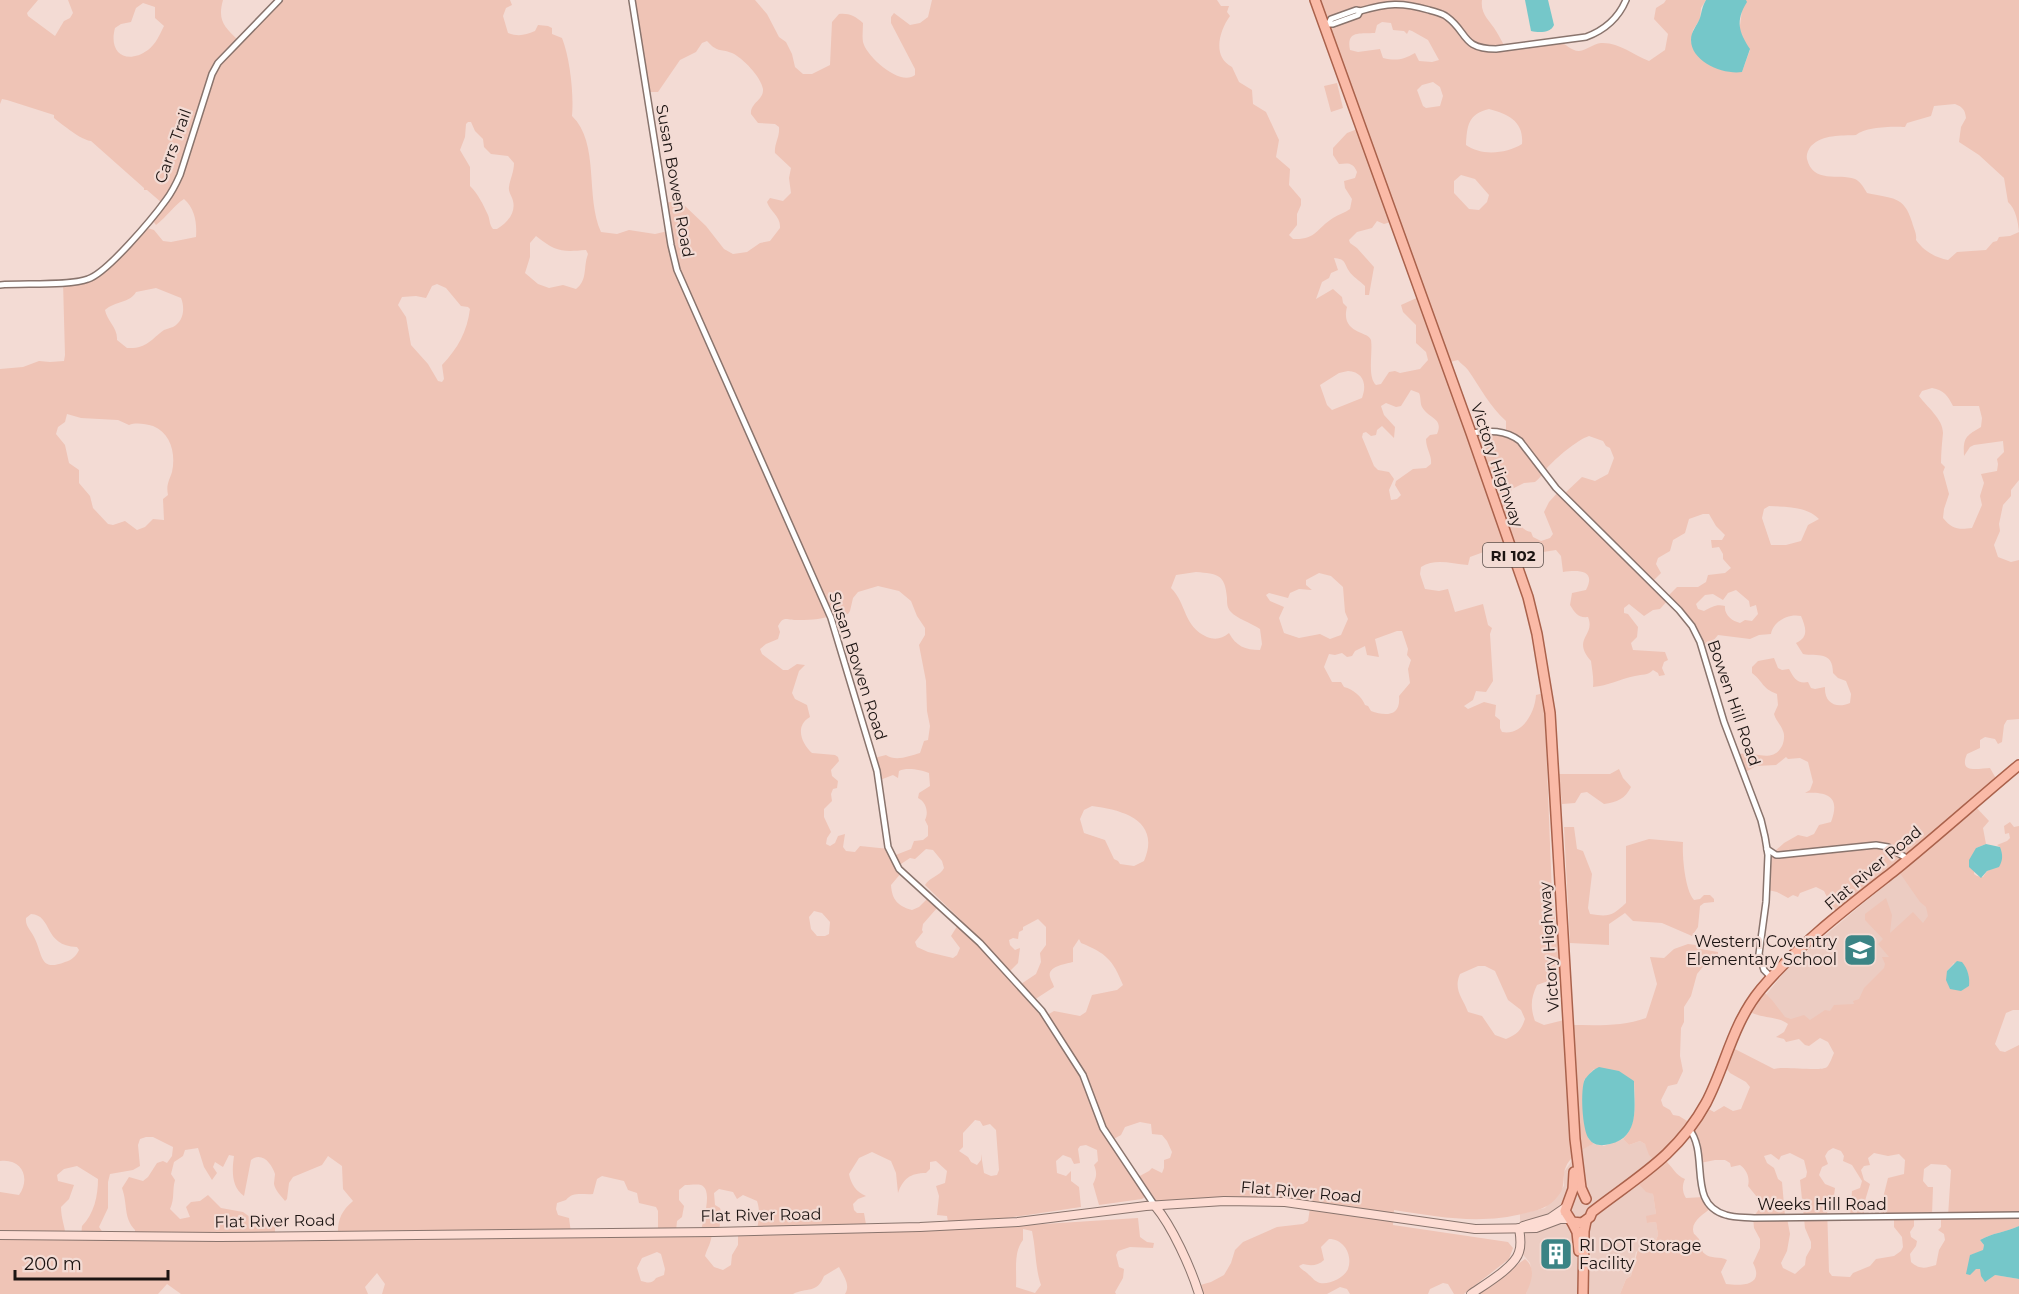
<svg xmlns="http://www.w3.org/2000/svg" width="2019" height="1294" font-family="Montserrat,sans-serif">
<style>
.built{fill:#ecccc2}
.green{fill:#efc4b6;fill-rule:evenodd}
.water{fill:#75c7c9}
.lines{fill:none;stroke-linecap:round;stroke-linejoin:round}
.street-casing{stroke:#89746d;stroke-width:8}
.secondary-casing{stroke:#89746d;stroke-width:10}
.primary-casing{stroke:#aa624c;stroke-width:12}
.street{stroke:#fff;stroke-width:5}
.secondary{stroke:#fddcd3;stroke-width:8}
.primary{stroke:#fabaa7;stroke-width:9}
.labels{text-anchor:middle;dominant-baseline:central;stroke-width:4.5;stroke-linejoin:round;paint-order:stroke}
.shield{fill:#f3dbd4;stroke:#5c504c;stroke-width:1.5}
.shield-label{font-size:15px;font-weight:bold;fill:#1c1412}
.street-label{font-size:16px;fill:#1c1412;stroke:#f3dbd4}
.poi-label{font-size:16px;fill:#1c1412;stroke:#f3dbd4;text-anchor:end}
</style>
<rect width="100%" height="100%" fill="#f3dbd4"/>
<g class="built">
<path d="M 1905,868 L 1938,910 L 1857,1020 L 1794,1024 L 1761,1001 L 1790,965 Z"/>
<path d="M 1623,1139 L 1629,1145 L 1640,1141 L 1645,1144 L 1658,1164 L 1651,1193 L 1653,1194 L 1656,1214 L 1647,1223 L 1656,1222 L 1658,1235 L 1653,1248 L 1643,1247 L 1636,1252 L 1631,1276 L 1626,1279 L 1620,1294 L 1526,1294 L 1532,1273 L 1530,1263 L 1520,1251 L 1520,1214 L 1545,1208 L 1564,1186 L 1564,1172 L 1580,1149 L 1594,1144 L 1604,1146 Z"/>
</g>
<g class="green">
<path d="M 0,0 L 38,0 L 27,13 L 28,16 L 55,36 L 64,21 L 70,18 L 73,13 L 68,0 L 223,0 C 217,21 225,27 238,40 L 277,0 L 510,0 L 512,5 L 506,8 L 503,16 L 508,33 C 519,37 525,35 535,31 L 538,25 L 548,26 L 552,28 L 552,34 L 562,38 C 570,58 574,95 572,116 C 600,143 585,197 601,232 L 617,234 L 629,230 L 655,234 L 668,231 L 665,203 L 676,201 L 685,206 L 706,226 L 724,249 L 733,254 L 747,252 L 760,243 L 770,241 L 780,228 C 781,216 770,212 767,202 L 770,198 L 783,201 L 791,193 L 789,178 L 791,168 L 775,153 C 774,144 780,137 779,127 L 775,124 L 758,123 L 751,114 C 750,103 764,100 763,89 C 761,77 743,58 732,53 C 719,48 718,53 707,41 L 702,43 L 696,52 L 680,60 L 658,92 L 647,92 L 633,0 L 755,0 L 767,14 L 779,37 L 786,42 L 792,54 L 795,67 L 803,74 L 812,74 L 830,65 L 832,22 L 839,14 C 849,13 855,16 863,23 C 863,29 862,36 863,42 C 866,56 900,87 915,75 L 915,69 L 891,23 L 891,17 L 894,13 L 910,25 L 920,23 L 928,17 L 932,0 L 1217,0 L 1221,6 L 1229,6 L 1227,12 L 1230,16 C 1219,31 1212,57 1232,67 L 1239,82 L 1252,90 L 1253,104 L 1266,112 L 1279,140 L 1276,157 L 1290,169 L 1289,185 L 1301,199 L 1301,205 L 1297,214 L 1297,225 L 1289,235 L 1293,239 C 1316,240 1316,229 1333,218 C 1339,214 1345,213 1350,209 L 1352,199 L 1345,188 L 1344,181 L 1355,178 L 1357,172 C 1353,162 1348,163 1339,164 L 1333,155 L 1333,148 L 1347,133 L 1360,128 L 1315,0 L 1482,0 C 1480,14 1490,21 1496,31 C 1500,37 1502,43 1507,49 C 1523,47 1542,41 1558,42 C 1566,43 1571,51 1579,51 C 1587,50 1593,44 1601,43 C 1619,42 1633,55 1649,61 L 1665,50 L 1668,34 L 1654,19 L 1656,8 L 1664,3 L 1666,0 L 1706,0 L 1701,8 L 1700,19 L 1693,30 L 1691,41 L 1694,51 L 1708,64 L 1742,72 L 1750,50 L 1739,33 L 1742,10 L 1746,0 L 2019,0 L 2019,480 L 2011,490 L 2011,496 L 2003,505 L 1999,524 L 2000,531 L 1994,545 L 1998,557 L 2011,562 L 2019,560 L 2019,719 L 2007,720 L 2004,725 L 2002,742 L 1998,744 L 1995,739 L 1985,737 L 1980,740 L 1980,748 L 1967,754 C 1958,775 1980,768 1990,768 L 1998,782 L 1974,805 L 1989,821 L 1983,828 L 1986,844 L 1976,848 L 1974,874 L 1977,876 L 1983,877 L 1987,871 L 1994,868 L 2000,847 L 1997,845 L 2007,841 L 2010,838 L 2009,833 L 2005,834 L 2004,826 L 2010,822 L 2014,827 L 2019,826 L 2019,1010 L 2013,1010 L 2006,1013 L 1995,1044 L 2000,1051 L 2005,1052 L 2019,1045 L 2019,1226 C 2006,1232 1992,1233 1980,1240 L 1984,1245 L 1983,1251 L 1970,1255 L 1976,1269 L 1981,1269 L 1995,1275 L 2019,1279 L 2019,1294 L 1620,1294 L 1626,1279 L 1631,1276 L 1638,1249 L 1643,1247 L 1653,1248 L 1658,1235 L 1656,1222 L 1647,1223 L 1646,1216 L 1656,1214 L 1653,1194 L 1646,1192 L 1638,1183 L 1658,1164 L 1649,1155 L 1645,1144 L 1640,1141 L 1629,1145 L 1623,1139 C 1638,1125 1635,1100 1634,1081 L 1594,1069 L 1584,1080 L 1583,1113 L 1588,1138 L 1594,1144 C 1581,1149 1565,1159 1564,1175 C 1563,1183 1564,1189 1558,1196 C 1550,1207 1539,1210 1526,1213 C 1480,1225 1440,1217 1394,1210 L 1393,1225 L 1508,1242 L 1513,1248 L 1509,1259 L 1464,1294 L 1454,1294 L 1448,1284 L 1443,1283 L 1430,1289 L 1428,1294 L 1350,1294 L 1347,1289 L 1340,1287 L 1327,1294 L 1199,1294 L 1197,1286 L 1211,1282 L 1224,1275 L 1231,1263 L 1235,1250 L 1243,1242 L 1277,1227 L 1303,1224 L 1308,1221 L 1310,1208 L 1265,1203 L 1157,1207 L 1146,1196 L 1142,1199 L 1099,1205 L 1093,1184 C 1097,1177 1097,1172 1094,1165 L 1098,1161 L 1097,1150 L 1086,1145 L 1080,1146 L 1078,1149 L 1080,1163 L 1074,1164 L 1071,1158 L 1063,1155 L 1056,1161 L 1057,1173 L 1066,1176 L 1071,1171 L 1071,1181 L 1079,1187 L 1081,1207 L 1007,1218 L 948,1222 L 947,1216 L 937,1215 L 939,1196 L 936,1186 L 945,1183 L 947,1171 L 936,1161 L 930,1162 L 930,1169 L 926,1173 C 910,1173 903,1179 898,1193 L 896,1173 L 891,1161 L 872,1152 L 859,1158 L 849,1174 C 851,1184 856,1192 866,1196 L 858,1199 L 853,1204 L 854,1210 L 857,1213 L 864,1213 L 867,1230 L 951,1230 L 1138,1218 L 1140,1237 L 1147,1242 L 1154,1243 L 1153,1248 L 1130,1247 L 1118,1251 L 1116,1255 L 1119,1267 L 1124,1269 L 1123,1278 L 1115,1292 L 1116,1294 L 845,1294 C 851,1285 843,1275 839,1267 L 824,1276 C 817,1294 807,1287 793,1294 L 382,1294 L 385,1284 L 377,1273 L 365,1287 L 368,1294 L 181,1294 L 167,1284 L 158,1294 L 0,1294 L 0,1192 L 19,1195 C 31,1178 22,1158 0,1161 L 0,369 L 23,367 L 39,361 L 50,362 L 64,361 L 65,355 L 63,282 C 105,281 118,255 144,227 L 154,230 L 163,241 L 171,242 L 196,237 C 197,222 195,209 184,199 C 173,206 167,217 156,225 L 153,221 L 162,203 L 147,190 L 144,190 L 144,188 L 91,141 C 81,140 63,125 54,118 L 54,115 L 7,100 L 2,99 L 0,104 ZM 143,3 L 155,7 L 155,18 L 164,26 C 160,34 156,44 148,50 C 127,65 108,54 115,28 L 121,24 L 131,22 L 136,8 ZM 1382,22 L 1391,23 L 1393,30 L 1404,31 L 1407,34 L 1409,30 L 1412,31 L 1428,40 L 1439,60 L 1432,62 L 1419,61 L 1415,53 C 1403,60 1396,61 1383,58 L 1380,49 L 1358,52 L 1350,50 C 1346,30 1360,34 1375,33 L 1377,25 ZM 1433,82 L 1440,87 L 1443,96 L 1440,106 L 1426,108 L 1423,106 L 1417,90 L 1422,85 ZM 1955,104 C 1963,107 1965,110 1966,118 L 1961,127 L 1959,142 L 1979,155 L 2004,178 L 2008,202 C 2016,209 2018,222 2019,232 L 2010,236 L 1999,237 L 1997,241 L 1993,242 L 1986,250 L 1957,252 L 1948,260 C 1934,257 1924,251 1916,240 C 1917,233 1914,230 1912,222 C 1904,195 1892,199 1867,193 C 1864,188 1861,182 1855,179 C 1838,173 1813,184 1807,159 C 1806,155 1808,150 1811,146 C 1824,134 1840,136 1856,135 C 1865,127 1892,126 1905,127 L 1907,123 L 1931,116 L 1934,106 ZM 1489,109 C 1509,114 1524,122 1522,144 C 1506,154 1481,156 1466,145 C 1467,126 1468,114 1489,109 ZM 468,122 L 471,122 L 475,131 L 483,139 L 484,147 L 491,154 L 508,156 L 514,163 C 514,172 510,179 509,187 C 508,192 512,196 513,201 C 516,213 507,223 497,229 L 493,229 C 489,224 490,220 488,215 C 483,204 478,194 470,186 L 470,167 L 460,150 L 465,137 L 466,124 ZM 1461,175 L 1475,179 L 1489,195 L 1487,202 L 1479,210 L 1469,209 L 1454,193 L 1454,181 ZM 1377,221 L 1384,224 L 1394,221 L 1421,296 L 1401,305 L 1403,312 L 1416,325 L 1416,343 L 1426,352 L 1428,360 L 1420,369 L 1400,373 L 1395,371 L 1389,372 L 1381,384 L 1376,385 C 1367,377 1373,352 1371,340 C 1369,331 1340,334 1347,307 L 1343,303 L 1342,297 L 1333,289 L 1316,299 L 1322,282 L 1329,278 L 1331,273 L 1338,270 L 1334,258 C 1346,259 1344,263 1349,271 C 1352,276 1360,281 1365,286 L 1365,295 L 1369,295 L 1374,267 L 1357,248 L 1350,243 L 1349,240 L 1357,232 L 1372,228 ZM 536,236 C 556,252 562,252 586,250 L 588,254 C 583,267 588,280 576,289 L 563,285 L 549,288 L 538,284 L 525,273 L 530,257 L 530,243 ZM 437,284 L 446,288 L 461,306 L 468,307 L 470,309 C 467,332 458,348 442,365 L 444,379 L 442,382 L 438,381 L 428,364 L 411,345 L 406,317 L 398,305 L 402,297 L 416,296 L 426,298 L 432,286 ZM 156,288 L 181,298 C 185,308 184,321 173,327 C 172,327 165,330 164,330 C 150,340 147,349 127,348 L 117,340 C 118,328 107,321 105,310 C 115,301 130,303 136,292 ZM 1458,360 C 1461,364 1465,366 1468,370 C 1480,387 1490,407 1506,421 L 1506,432 L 1471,431 L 1446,363 ZM 1348,371 C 1364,372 1367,385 1362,398 L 1332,410 L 1327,405 L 1320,385 L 1339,373 ZM 1932,388 C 1944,390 1948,396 1953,406 L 1979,406 L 1982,418 L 1981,427 C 1966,436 1963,437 1964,456 L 1970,447 L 1974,445 L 2003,441 L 2004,452 L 1997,459 L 1998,464 L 1997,471 L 1981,474 L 1984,483 L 1980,496 L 1982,505 L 1972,528 C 1958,530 1952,529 1943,518 L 1944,509 L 1949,494 L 1943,472 L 1945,467 L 1941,463 C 1941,453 1942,443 1943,433 C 1943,419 1927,407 1919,396 L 1922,391 ZM 1411,390 L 1419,393 C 1421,397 1420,403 1422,407 C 1429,419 1444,418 1437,434 L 1430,435 L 1426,439 C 1426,449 1432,455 1431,464 L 1426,468 L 1413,469 L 1396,481 L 1395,485 L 1401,495 L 1397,499 L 1391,500 L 1389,490 L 1394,479 L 1389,472 L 1378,470 L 1374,466 L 1362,437 L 1363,433 L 1366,432 L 1371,436 L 1376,435 L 1377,430 L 1382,426 L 1394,438 L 1395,427 L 1384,415 L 1381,406 L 1386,403 L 1396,407 L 1401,406 ZM 67,414 L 81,418 L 118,420 L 129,425 C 136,422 145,424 153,426 C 171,433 176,454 172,472 C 169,481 166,485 168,495 L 163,499 L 164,520 L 153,519 L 145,527 L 137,530 L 125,521 L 113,525 L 108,524 L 93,508 L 90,496 L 79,483 L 79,470 L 69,463 L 65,445 L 56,434 L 58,427 L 65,422 ZM 1589,436 L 1603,441 L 1606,446 L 1610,448 L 1614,458 L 1608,474 L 1595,481 L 1582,477 L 1564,494 L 1559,491 L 1549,502 L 1544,512 L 1553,534 L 1550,538 L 1541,541 L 1533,537 L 1531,532 C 1515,529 1514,507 1510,494 L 1512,489 L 1524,483 L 1535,482 C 1541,477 1543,473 1547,468 C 1556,458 1577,440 1589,436 ZM 1769,506 C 1787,507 1806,506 1819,519 L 1808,525 L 1801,541 L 1786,545 L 1771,545 L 1762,518 L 1764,509 ZM 1703,514 L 1709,514 L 1716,526 L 1725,535 L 1722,540 L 1711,540 L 1712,548 L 1719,547 L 1723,554 L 1723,559 L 1731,568 L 1725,573 L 1708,575 L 1706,582 L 1698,587 L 1677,587 L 1667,597 L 1652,582 L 1661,573 L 1656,564 L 1658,558 L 1670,551 L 1673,540 L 1685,533 L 1689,519 ZM 1508,543 L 1519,561 L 1543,552 L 1556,550 L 1561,556 L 1563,572 C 1577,570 1597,569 1586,590 L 1572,593 L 1570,605 C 1575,613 1578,618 1588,617 C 1596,636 1571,638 1591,661 C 1592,670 1594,678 1593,687 C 1608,686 1620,679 1635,676 C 1643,674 1647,676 1653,670 L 1658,673 L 1659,676 L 1665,675 L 1662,668 L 1664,662 L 1668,660 L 1665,652 L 1633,650 L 1631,643 L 1637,637 L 1638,627 L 1628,614 L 1624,613 L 1624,608 L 1629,604 L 1644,616 L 1653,610 L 1660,609 L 1668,600 L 1692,626 L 1702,645 L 1713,641 L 1718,635 L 1750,639 L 1759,635 L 1771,634 C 1773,622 1788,613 1801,616 C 1806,628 1809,637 1796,643 L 1803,654 C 1817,657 1833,650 1833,673 L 1838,678 L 1846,681 L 1851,694 L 1850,703 C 1836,709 1824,703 1825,687 L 1815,689 L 1811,688 L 1808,682 C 1797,684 1794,678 1789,669 L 1782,670 L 1778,668 L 1774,658 L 1758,661 L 1752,667 L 1752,673 C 1764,682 1761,688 1777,694 L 1778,705 L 1774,714 C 1776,721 1781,725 1783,731 C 1785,735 1784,742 1782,746 C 1772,765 1751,749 1737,755 L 1744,773 L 1756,766 L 1776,765 L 1786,757 L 1788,759 L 1800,758 L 1808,762 L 1813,782 L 1810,790 L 1805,793 C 1827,792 1841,796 1831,822 L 1819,825 L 1814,834 L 1807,837 L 1798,835 L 1784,843 L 1774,852 L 1768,851 L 1768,890 L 1777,892 L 1788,898 L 1793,895 L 1798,897 L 1800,893 L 1816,887 L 1824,891 L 1829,901 L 1828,907 L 1837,916 L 1897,869 L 1920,902 L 1926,907 L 1928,916 L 1923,923 L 1913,912 L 1890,933 L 1892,915 L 1886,898 L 1865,914 L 1865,920 L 1883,939 L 1878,944 L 1889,957 L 1882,957 L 1885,964 L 1884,968 L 1864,988 L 1859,999 L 1853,1001 L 1854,1004 L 1834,1005 L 1830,1011 L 1825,1010 L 1810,1020 L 1804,1015 L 1791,1019 L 1785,1017 L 1772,1000 L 1762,990 L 1748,1011 C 1762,1019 1779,1016 1788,1024 L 1784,1032 L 1776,1037 L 1784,1039 L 1786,1042 L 1799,1039 L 1805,1045 L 1809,1046 L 1820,1038 L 1828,1042 L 1834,1053 C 1832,1057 1830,1064 1827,1067 C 1822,1072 1783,1066 1774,1069 L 1729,1046 L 1722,1063 L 1730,1073 L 1746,1082 L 1750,1087 L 1741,1109 L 1733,1111 L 1724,1106 L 1714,1112 L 1705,1107 L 1692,1124 L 1679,1116 L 1673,1115 L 1670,1110 L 1663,1106 L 1661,1100 L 1668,1086 L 1677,1084 L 1683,1071 L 1680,1056 L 1681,1028 L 1684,1022 L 1684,1007 L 1691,996 L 1697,974 L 1710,958 L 1718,955 L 1718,952 L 1701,949 L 1696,945 L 1688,944 L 1674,949 L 1664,958 L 1650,957 L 1657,984 L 1646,1018 C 1622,1027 1595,1025 1570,1025 L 1568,1019 L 1544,1025 L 1535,1021 C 1530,1007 1531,998 1537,985 L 1562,976 L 1552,894 L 1544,693 L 1536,695 C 1535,713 1522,736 1502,732 L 1500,728 L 1500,720 L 1495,716 L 1496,705 L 1484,702 L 1468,709 L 1464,706 L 1473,700 L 1476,691 L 1486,692 L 1493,681 L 1490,634 L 1492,628 L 1488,625 L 1483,604 L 1455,612 L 1448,589 L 1439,591 L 1425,589 L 1420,574 L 1421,567 C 1436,558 1451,564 1468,565 L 1470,557 ZM 1196,572 C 1218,574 1225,574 1227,598 C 1227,603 1227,608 1231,612 C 1236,618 1251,623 1260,629 L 1262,644 L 1260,650 C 1245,650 1236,646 1229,633 C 1222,639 1215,640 1207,637 C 1183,626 1187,604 1171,588 L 1176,575 ZM 1319,573 L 1331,576 L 1343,587 L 1345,612 L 1348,619 L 1341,635 L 1330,639 L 1320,634 L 1299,638 L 1284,633 L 1279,618 L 1284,607 L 1270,601 L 1266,595 L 1269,593 L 1288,598 L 1290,593 L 1299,589 L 1312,590 L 1306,585 L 1306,580 ZM 878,586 L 899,591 L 911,601 L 917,616 L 925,628 L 925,635 L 919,645 L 926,681 L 927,711 L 930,726 L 928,740 L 924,741 L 920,753 C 909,756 896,762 886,755 L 874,758 L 880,780 L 893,775 L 898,778 L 899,771 C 907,767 921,770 929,773 L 930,786 L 919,793 L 918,798 C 926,802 929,812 925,820 L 928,826 L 928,836 L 923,840 L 914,841 L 911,849 L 893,856 L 889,849 L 860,846 L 855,852 L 846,851 L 843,847 L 845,834 L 838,836 L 835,843 L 830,846 L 826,844 L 827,838 L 831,832 L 824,817 L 824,809 L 832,801 L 831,794 L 833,789 L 837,788 L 838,781 L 832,776 L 831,770 L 839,761 L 838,757 L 835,755 L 812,753 C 802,744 794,726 810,717 L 807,705 L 795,699 L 792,693 L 799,671 L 805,665 L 797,664 L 788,670 L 783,670 L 762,654 L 760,649 L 766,644 L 778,639 L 780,632 L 778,626 C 780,623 781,620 785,619 C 787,619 793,620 795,620 C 807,620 820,620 830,616 L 832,617 L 848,614 L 850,611 L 853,598 L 858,592 ZM 1736,590 L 1749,601 L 1750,607 L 1756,605 L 1758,614 L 1752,621 L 1745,620 L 1740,623 C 1732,621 1724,615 1725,606 C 1716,604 1712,607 1704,611 L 1698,609 L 1696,604 L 1705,595 L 1713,594 L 1723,600 L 1728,593 ZM 1397,631 L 1402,631 L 1408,649 L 1407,655 L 1411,660 L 1408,669 L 1410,683 L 1399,696 C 1401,717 1385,716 1371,711 L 1368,706 L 1365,705 C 1362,697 1353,689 1344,687 L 1341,682 L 1332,682 L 1324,667 L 1329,654 L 1335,655 L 1342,653 L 1347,657 L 1352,656 L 1355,651 L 1365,646 L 1367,655 L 1379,657 L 1375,639 ZM 1092,806 C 1124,810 1161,821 1144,861 L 1134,866 L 1120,864 L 1118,861 L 1114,859 L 1105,840 L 1084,833 L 1080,819 L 1084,810 ZM 926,849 L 933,850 L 942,861 L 944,868 C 940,876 930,877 925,885 L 961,920 L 951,936 L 960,948 L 957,955 L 953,958 L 928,952 L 917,947 L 915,942 L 923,932 L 922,930 L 923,924 L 937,908 L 928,898 L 919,907 L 912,910 C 898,906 892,900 891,885 L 902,872 L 898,866 L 910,858 L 915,859 ZM 814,911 L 822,913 L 830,922 L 829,934 L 825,936 L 817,936 L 811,929 L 809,917 ZM 31,914 C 53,915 43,946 77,947 L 79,950 C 76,956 72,960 65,962 C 40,972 43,956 35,939 C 32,931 25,927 26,918 ZM 1038,919 L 1046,927 L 1046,945 L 1040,953 L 1041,962 L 1036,974 L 1021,984 L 1009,972 L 1018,963 L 1020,948 L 1015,950 L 1010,945 L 1009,940 L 1013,938 L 1018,939 L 1019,932 L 1023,930 L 1023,927 ZM 1079,939 L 1081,943 C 1106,953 1113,960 1123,985 L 1117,990 L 1092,995 L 1086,1012 L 1080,1016 L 1054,1011 L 1047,1015 L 1034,1000 L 1054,987 C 1053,983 1051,981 1050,977 C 1047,966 1066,964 1073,962 L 1073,948 ZM 1954,963 L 1969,986 L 1961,990 L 1955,990 L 1947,971 ZM 1478,966 L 1485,966 L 1495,971 L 1508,1000 L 1521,1010 L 1525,1019 C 1521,1031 1517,1034 1506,1039 L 1495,1035 L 1482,1016 L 1468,1012 C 1463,998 1453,990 1460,974 ZM 975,1120 L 980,1121 L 983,1126 L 990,1124 L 996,1130 L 999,1170 L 997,1175 L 991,1176 L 984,1173 L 981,1154 L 981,1160 L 977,1165 L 971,1162 L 968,1157 L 959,1151 L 963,1147 L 963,1133 ZM 1140,1122 L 1151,1124 L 1152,1134 L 1162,1135 L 1167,1141 L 1172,1152 L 1170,1158 L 1164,1160 L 1164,1168 L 1162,1173 L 1152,1168 L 1149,1171 L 1138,1177 L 1112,1140 L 1121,1135 L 1125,1127 ZM 1692,1132 L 1700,1163 L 1715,1160 L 1725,1160 L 1730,1163 L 1731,1167 L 1740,1165 C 1747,1170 1750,1178 1748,1186 L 1757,1197 L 1761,1207 L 1753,1217 L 1754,1228 L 1760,1239 L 1760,1248 L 1753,1263 C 1765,1286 1741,1286 1726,1284 L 1721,1272 L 1727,1260 C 1720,1256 1710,1259 1705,1254 C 1700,1251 1703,1245 1700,1241 C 1700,1240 1695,1234 1694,1234 C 1689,1222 1704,1214 1711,1208 L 1704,1197 L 1686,1198 C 1682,1192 1682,1185 1685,1179 C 1676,1176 1672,1166 1664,1159 ZM 146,1137 L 153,1137 L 173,1147 L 172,1156 L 167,1163 L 163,1161 L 157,1163 L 148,1177 L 143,1181 L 129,1177 L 122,1188 C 128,1205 123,1217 135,1230 L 135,1238 L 106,1237 L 99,1227 L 108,1208 L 108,1182 L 110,1174 L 133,1170 L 140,1166 L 138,1145 L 140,1139 ZM 198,1148 L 204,1167 L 212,1180 L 217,1173 L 213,1167 L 215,1162 L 223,1167 L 229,1155 L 234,1156 C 232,1170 231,1187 244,1196 L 251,1160 C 262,1151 272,1164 275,1174 C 275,1175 274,1183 274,1184 C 275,1190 281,1196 285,1201 L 287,1199 L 289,1183 L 293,1177 L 322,1165 L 328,1156 L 342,1166 L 343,1189 L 353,1201 C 341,1211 337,1221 338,1237 L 275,1237 L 275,1228 L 281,1225 L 278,1216 L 266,1222 L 254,1220 L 243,1212 L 221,1208 L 208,1195 L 200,1201 L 191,1202 L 186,1207 L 190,1217 L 180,1219 L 170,1209 C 175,1198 172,1190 175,1180 L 171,1174 L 174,1162 L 183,1156 L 185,1150 ZM 1833,1148 L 1841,1151 L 1844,1156 L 1843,1161 L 1852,1165 L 1862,1181 L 1860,1188 L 1852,1191 L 1850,1216 L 1864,1215 L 1864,1204 L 1870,1184 L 1864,1180 L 1861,1170 L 1864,1166 L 1870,1165 L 1868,1158 L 1874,1153 L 1888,1156 L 1899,1154 L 1905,1160 L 1904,1174 L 1888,1178 L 1881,1206 L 1881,1216 L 1894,1216 L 1894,1227 L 1902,1237 L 1903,1247 L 1901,1251 L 1894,1256 L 1876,1259 L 1870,1266 L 1853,1273 L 1850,1277 L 1832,1276 L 1829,1272 L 1827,1206 L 1833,1204 L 1835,1188 L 1825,1184 L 1819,1175 L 1822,1167 L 1828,1164 L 1825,1156 L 1828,1151 ZM 1790,1153 L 1804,1160 L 1807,1172 L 1806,1177 L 1800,1180 L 1805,1228 L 1811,1242 L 1811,1248 L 1806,1257 L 1805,1265 L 1795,1274 L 1783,1268 L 1781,1263 L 1787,1251 L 1790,1234 L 1787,1218 L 1785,1216 L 1782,1182 L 1778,1179 L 1774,1168 L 1767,1163 L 1764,1156 L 1771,1154 L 1779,1160 L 1781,1156 ZM 1931,1164 L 1946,1165 L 1951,1170 L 1948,1216 L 1941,1217 L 1941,1227 L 1938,1230 L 1944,1234 L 1945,1240 L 1939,1250 L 1936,1265 C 1926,1268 1920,1270 1911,1262 L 1910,1254 L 1916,1246 L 1917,1241 L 1911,1237 L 1910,1232 L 1914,1226 L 1914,1216 L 1932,1215 L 1933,1187 L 1928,1187 L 1923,1181 L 1924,1169 ZM 77,1166 L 98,1179 C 98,1196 94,1214 82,1226 L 81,1237 L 66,1237 C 65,1227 61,1218 61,1207 L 69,1199 L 74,1185 L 58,1181 L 57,1175 L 64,1169 ZM 602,1176 L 624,1181 L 628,1190 L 637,1193 L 639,1203 L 656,1207 L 658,1211 L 658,1233 L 571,1233 L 569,1218 L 558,1215 L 556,1209 L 557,1203 L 566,1200 C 573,1191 583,1195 593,1194 L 597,1179 ZM 685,1185 C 690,1185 697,1184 701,1185 C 714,1190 702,1223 701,1232 L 676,1231 L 677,1221 L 682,1217 L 684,1206 L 679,1200 L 679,1190 ZM 719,1189 L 733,1192 L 737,1199 L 743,1195 L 757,1201 C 761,1213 758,1220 757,1232 L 738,1233 L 738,1245 L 732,1255 L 731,1265 L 723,1270 L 714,1267 L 705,1256 C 708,1246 711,1244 712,1233 L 719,1232 L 720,1223 L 726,1222 L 727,1217 L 722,1215 L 720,1208 L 715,1205 L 714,1193 ZM 1023,1229 L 1032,1231 C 1036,1249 1035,1268 1041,1285 L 1035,1293 L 1016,1287 C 1017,1271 1013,1253 1023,1240 ZM 1329,1239 C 1344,1239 1353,1255 1348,1269 C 1344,1278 1329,1285 1320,1283 C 1314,1281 1313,1278 1309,1275 C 1306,1271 1301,1270 1299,1266 L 1303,1264 C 1310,1266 1318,1266 1324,1260 L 1321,1247 ZM 657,1252 L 661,1254 L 665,1269 L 664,1275 L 656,1278 C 652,1284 648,1283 641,1281 L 637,1268 L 642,1258 Z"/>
<path d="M 1337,83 L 1343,108 L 1331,112 L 1324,86 Z"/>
<path d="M 1619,769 L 1623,778 L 1631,787 C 1625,799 1617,802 1604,804 L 1587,792 L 1581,793 L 1575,803 L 1562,804 L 1559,774 L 1610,774 Z"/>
<path d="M 1564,827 L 1574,827 L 1577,849 L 1583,851 L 1592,874 L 1588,908 L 1590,914 C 1609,917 1612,916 1626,903 L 1626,846 L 1649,839 L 1683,842 C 1682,856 1685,890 1694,900 L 1700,899 L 1704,895 L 1710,895 L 1714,899 L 1714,902 L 1704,903 L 1700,906 L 1698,927 L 1692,936 L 1662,923 L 1633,921 L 1625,913 L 1609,924 L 1609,945 L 1570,943 Z"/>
<path d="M 1525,1259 C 1537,1269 1531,1282 1526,1294 L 1476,1294 Z"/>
</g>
<g class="water">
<path d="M 1525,0 L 1548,0 L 1554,25 C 1551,33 1539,33 1531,31 Z"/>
<path d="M 1706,0 L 1746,0 L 1747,2 C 1735,21 1739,32 1750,49 L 1742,72 C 1724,75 1691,62 1691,40 C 1691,31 1697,26 1700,18 C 1702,11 1702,7 1706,0 Z"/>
<path d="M 1986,844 L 2000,847 C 2003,855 2003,860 1999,867 L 1987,871 L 1981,878 L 1969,867 L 1969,860 L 1976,848 Z"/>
<path d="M 1957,961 L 1962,962 C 1968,969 1970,978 1969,986 L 1961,991 L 1950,989 L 1946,980 L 1947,971 Z"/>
<path d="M 1599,1067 L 1619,1071 L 1634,1081 C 1634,1105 1641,1137 1610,1144 C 1602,1146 1594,1146 1589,1139 C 1582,1130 1580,1088 1585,1079 C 1589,1074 1594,1069 1599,1067 Z"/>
<path d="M 2019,1226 L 2019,1279 L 1995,1275 L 1985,1282 L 1981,1276 L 1980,1269 L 1976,1269 L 1970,1275 L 1966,1274 L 1970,1255 L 1983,1250 L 1984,1245 L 1980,1240 C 1992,1233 2006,1232 2019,1226 Z"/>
</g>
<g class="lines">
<g class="street-casing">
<g id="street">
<path d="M 632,0 L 671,245 L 677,270 L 831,618 L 877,771 L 888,847 L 899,869 L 980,943 L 1042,1011 L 1083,1075 L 1103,1128 L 1155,1206"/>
<path d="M 1329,23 L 1331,19 L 1356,10 L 1360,11 C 1388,3 1401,2 1429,10 C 1435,12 1442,13 1447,17 C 1468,32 1461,49 1496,49 L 1586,37 C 1605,30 1618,19 1626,0"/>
<path d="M 1328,24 L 1333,24 L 1358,15 L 1360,11"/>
<path d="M 0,285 C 22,283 70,286 88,279 C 107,273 153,218 166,200 C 172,192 176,184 180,175 L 212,74 L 218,63 L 279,0"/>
<path d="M 1471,433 C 1489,431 1504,429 1520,441 L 1556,488 L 1679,610 L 1692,626 L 1700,642 L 1724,722 L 1761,820 L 1765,837 L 1768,855 L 1766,902 L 1759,954 L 1764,970 L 1772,978"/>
<path d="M 1767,849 L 1776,855 L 1779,855 L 1876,845 L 1888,847 L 1908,859"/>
<path d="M 1689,1129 C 1710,1154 1686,1204 1726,1215 C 1735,1218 1745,1217 1754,1218 L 2019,1215"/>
</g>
</g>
<g class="secondary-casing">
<g id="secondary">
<path d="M 1155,1206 C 1172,1226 1191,1268 1199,1294"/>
<path d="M 1523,1226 L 1550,1218 L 1566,1207"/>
<path d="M 0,1235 L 219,1237 L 714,1232 L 920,1227 L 1018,1222 L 1146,1206 L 1224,1201 L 1285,1202 L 1475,1229 L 1536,1228 L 1560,1219 L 1569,1219"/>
<path d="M 1471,1294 C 1484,1285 1515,1267 1519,1252 C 1522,1244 1520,1235 1519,1228"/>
</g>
</g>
<g class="primary-casing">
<g id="primary">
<path d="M 1315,0 L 1471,433 L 1528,597 L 1537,634 L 1550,713 L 1575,1139 L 1581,1188 L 1586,1199"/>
<path d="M 1574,1172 L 1573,1189 L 1565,1211 L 1572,1222 L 1582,1223 L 1590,1217 L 1592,1212 C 1637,1177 1677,1156 1706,1103 C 1726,1065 1732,1024 1761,989 C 1799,944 1848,907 1894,871 C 1936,837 1977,800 2019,765"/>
<path d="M 1572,1222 L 1577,1232 L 1579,1251"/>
<path d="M 1583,1294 L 1584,1231 L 1586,1221"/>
</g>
</g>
<use href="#street" class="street"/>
<use href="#secondary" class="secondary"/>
<use href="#primary" class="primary"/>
</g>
<defs>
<g id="school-square" transform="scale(1.725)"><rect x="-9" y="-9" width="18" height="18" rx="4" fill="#3b8485" stroke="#f3dbd4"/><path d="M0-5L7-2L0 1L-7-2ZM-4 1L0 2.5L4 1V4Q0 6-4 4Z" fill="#fff"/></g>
<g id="building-square" transform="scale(1.725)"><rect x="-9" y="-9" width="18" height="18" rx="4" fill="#3b8485" stroke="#f3dbd4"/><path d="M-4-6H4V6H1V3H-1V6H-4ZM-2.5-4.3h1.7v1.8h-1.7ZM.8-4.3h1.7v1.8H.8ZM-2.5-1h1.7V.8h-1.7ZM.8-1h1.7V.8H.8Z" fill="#fff"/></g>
</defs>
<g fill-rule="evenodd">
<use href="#school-square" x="1860" y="950"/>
<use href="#building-square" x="1556" y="1254"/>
</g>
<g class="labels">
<rect class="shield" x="1483" y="543" width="60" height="24" rx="4.5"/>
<g class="shield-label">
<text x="1513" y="555">RI 102</text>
</g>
<g class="street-label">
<text transform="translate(173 146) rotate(-70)">Carrs Trail</text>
<text transform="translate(675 181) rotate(80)">Susan Bowen Road</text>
<text transform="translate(1497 465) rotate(71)">Victory Highway</text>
<text transform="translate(858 666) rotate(72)">Susan Bowen Road</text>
<text transform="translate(1734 703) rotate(71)">Bowen Hill Road</text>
<text transform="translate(1873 868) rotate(-40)">Flat River Road</text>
<text transform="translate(1549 947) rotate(-94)">Victory Highway</text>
<text transform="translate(1301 1192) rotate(5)">Flat River Road</text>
<text x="1822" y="1204">Weeks Hill Road</text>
<text transform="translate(761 1215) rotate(-1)">Flat River Road</text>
<text transform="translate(275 1221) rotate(-1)">Flat River Road</text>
</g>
<g class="poi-label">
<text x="1837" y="941">Western Coventry<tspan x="1837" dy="18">Elementary School</tspan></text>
<text x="1579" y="1245" text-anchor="start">RI DOT Storage<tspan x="1579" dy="18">Facility</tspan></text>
</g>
</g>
<path d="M15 1270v9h153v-9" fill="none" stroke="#1c1412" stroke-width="3"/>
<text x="24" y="1270" font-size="18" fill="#1c1412" stroke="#f3dbd4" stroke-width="4.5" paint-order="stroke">200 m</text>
</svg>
